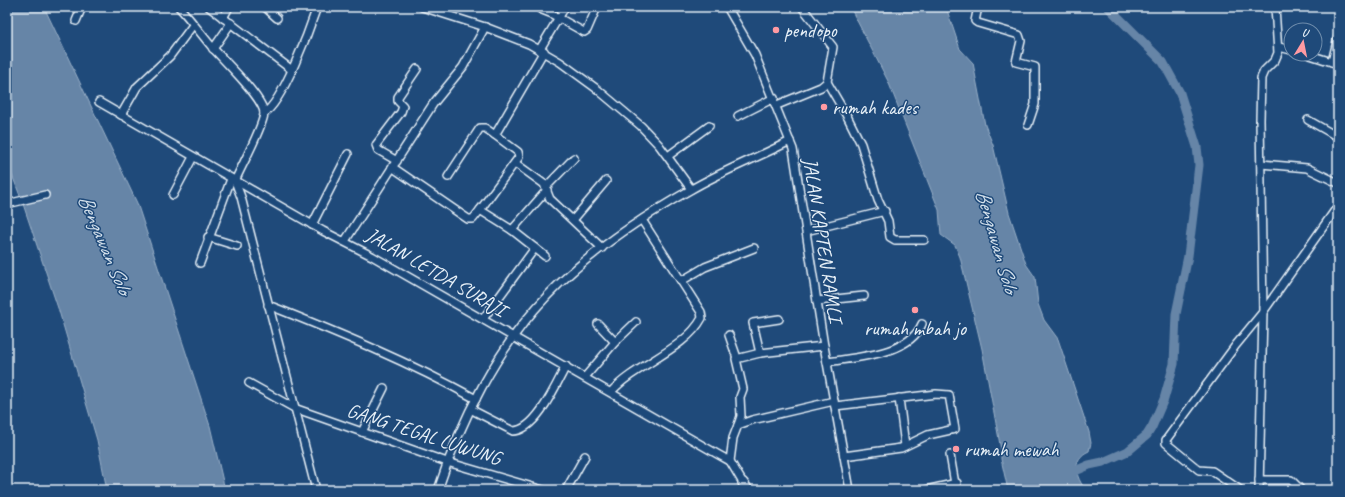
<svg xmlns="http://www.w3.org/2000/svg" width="1345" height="497" font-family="Caveat,sans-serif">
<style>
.water{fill:#6685a7;stroke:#9ab0c7}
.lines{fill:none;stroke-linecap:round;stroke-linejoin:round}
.river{stroke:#6685a7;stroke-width:9}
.minor-casing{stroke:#e8f1f8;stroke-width:10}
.major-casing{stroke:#e8f1f8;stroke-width:12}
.minor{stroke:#1f4a7a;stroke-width:7}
.major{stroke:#1f4a7a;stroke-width:9}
.poi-dot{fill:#ff9aa2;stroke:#1f4a7a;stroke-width:1.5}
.labels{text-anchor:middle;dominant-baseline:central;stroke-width:3;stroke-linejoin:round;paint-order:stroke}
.poi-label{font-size:20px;fill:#e8f1f8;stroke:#1f4a7a;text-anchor:start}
.street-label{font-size:20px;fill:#e8f1f8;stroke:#1f4a7a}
.water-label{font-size:21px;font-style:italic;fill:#d4e1ec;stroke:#1f4a7a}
</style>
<rect width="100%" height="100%" fill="#1f4a7a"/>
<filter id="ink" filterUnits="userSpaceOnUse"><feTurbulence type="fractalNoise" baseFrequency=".025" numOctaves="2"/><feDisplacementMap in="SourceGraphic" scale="8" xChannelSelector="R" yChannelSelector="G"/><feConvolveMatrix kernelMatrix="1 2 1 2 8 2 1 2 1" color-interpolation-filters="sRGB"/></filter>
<g filter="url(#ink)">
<g class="water">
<path d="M 7,7 L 44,7 L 137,203 L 210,426 L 225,490 L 107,490 L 97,440 L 59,311 L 22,201 L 7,162 Z"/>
<path d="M 850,7 L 946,7 L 960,49 L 973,63 L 985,125 L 993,145 L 1009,213 L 1026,264 L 1035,277 L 1038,304 L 1044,320 L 1058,339 L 1089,432 L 1091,443 L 1089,451 C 1071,459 1075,477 1086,490 L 1008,490 L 1001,459 L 1001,450 L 982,349 L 960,257 L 955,245 L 941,235 L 939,210 L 888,81 Z"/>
</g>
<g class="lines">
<path class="river" d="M 1066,475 L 1089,465 L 1103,462 L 1128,451 L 1147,435 L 1152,427 L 1164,399 L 1174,364 L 1176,314 L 1188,256 L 1199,165 L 1197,147 L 1180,93 L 1163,62 L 1108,7"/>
<g class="minor-casing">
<g id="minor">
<path d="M 179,7 C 191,20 201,34 212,47 C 222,59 265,99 264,114 C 262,129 242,165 235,181 L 241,197 L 316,490"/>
<path d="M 209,7 L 292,70"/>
<path d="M 265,7 L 277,18"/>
<path d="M 422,7 L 485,27 L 529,44 L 560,62 L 597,89 L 641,126 L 659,145 L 691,189"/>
<path d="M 727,7 L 755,55 L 793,149 L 824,346 L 850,490"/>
<path d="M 978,7 L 975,21 L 978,23 L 1019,35 L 1021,41 L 1016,62 L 1035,67 L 1035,104 L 1028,125"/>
<path d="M 540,9 L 550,13 L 584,32 L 587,30 L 597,7"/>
<path d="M 223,18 L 229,7"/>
<path d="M 76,21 L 82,7"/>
<path d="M 1279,47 L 1291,50"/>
<path d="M 213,49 L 231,23"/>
<path d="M 540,49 L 565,7"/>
<path d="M 1307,54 L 1338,64"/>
<path d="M 1332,62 L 1338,37"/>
<path d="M 827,82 L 848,118 L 861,144 L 878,200 L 888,221 L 890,237 L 895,240 L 924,240"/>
<path d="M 99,102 L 323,231 L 372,256 L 719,455 L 730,461 L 743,483"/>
<path d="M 777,105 L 821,87 L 827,82 L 833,47 L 802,7"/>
<path d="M 264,113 C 282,104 310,28 317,7"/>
<path d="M 121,115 L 137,87 L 170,56 L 193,25"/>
<path d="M 738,116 L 774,98"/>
<path d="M 1308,120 L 1338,137"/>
<path d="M 668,156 L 709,126"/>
<path d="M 397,161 L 378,150 L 376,145 L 401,112 L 403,106 L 398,101 L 398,97 L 417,69"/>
<path d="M 515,163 L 544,184 L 550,199 L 602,248"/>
<path d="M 1261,164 L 1307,168 L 1338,183"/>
<path d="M 392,167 L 468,219 L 473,219 L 480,210 L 512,230 L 545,256"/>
<path d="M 448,177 L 480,128 L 485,128 L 495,135"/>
<path d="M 546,187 L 574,158"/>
<path d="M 173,195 L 193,157"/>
<path d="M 7,204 L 45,195"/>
<path d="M 480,210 L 519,157 L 518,152 L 495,135 L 544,51"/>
<path d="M 573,220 L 606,181"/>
<path d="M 312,225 L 348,154"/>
<path d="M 512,230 L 547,190"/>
<path d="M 806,231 L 885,211"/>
<path d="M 208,237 L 237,246"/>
<path d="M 345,241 L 433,104 L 463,67 L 485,27"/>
<path d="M 200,263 L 231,179"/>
<path d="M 683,280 L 705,267 L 754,248"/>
<path d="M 817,301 L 864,296"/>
<path d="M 268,305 C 339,333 409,362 476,399"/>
<path d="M 483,319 L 535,248"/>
<path d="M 729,335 L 737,358"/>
<path d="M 615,342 L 636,322"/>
<path d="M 760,353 L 753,323 L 779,319"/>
<path d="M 827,362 C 857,357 909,355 922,324"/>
<path d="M 585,377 L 615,342 L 598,324"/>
<path d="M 249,383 L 294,408 L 447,462 L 543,490"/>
<path d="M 611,392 C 636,364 685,350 702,318 L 701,312 L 642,220"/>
<path d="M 899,398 L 905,446"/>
<path d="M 835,406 L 936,394 L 949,395 L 955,429 L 928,435 L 901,448 L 844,456"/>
<path d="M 472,410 L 513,431 C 536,431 556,385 566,366"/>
<path d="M 738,425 L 741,416 L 740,397 L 743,389 L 736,359 L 760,353 L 824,346"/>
<path d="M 362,432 L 384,388"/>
<path d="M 950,455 L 955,484"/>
<path d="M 730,461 L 733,438 L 738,425 L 752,420 L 834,401"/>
<path d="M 1259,480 L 1291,480 L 1301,490"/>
<path d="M 438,490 C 460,422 497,348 547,296 C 587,254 639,219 690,190 C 722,171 757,158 790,141"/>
<path d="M 566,490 L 585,456"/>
<path d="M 926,490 L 957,483"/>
<path d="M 1240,490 L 1212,471 L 1199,470 L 1166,443 L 1166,440 L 1236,345 L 1263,312 L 1338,206"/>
<path d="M 1259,490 L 1263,312 L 1260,120 L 1261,78 L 1264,71 L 1275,60 L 1278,53 L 1275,7"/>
</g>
</g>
<g class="major-casing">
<path id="major" d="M 743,483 L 748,490"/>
</g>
<use href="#minor" class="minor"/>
<use href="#major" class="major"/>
</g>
</g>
<g class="poi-dot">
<circle cx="776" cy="30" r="4"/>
<circle cx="824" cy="107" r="4"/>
<circle cx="915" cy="310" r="4"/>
<circle cx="956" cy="449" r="4"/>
</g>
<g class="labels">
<g class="poi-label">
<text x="784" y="30">pendopo</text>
<text x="832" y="107">rumah kades</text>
<text x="915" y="328" text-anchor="middle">rumah mbah jo</text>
<text x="964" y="449">rumah mewah</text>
</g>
<g class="street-label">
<text transform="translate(823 240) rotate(81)">JALAN KAPTEN RAMLI</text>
<text transform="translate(436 272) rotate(30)">JALAN LETDA SURAJI</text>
<text transform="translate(424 434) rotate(18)">GANG TEGAL LUWUNG</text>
</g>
<g class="water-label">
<text transform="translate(997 241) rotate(74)">Bengawan Solo</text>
<text transform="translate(105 244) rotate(67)">Bengawan Solo</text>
</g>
</g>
<rect width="1345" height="497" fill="none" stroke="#1f4a7a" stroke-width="24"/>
<rect x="12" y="12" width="1321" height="473" fill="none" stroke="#e8f1f8" stroke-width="1.5" filter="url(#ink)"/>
<g transform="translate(1303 42) rotate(10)"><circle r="19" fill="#1f4a7a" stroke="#6f8dac"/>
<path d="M0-3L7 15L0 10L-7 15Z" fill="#ff9aa2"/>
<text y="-6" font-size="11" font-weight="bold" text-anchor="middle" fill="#e8f1f8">U</text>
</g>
</svg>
